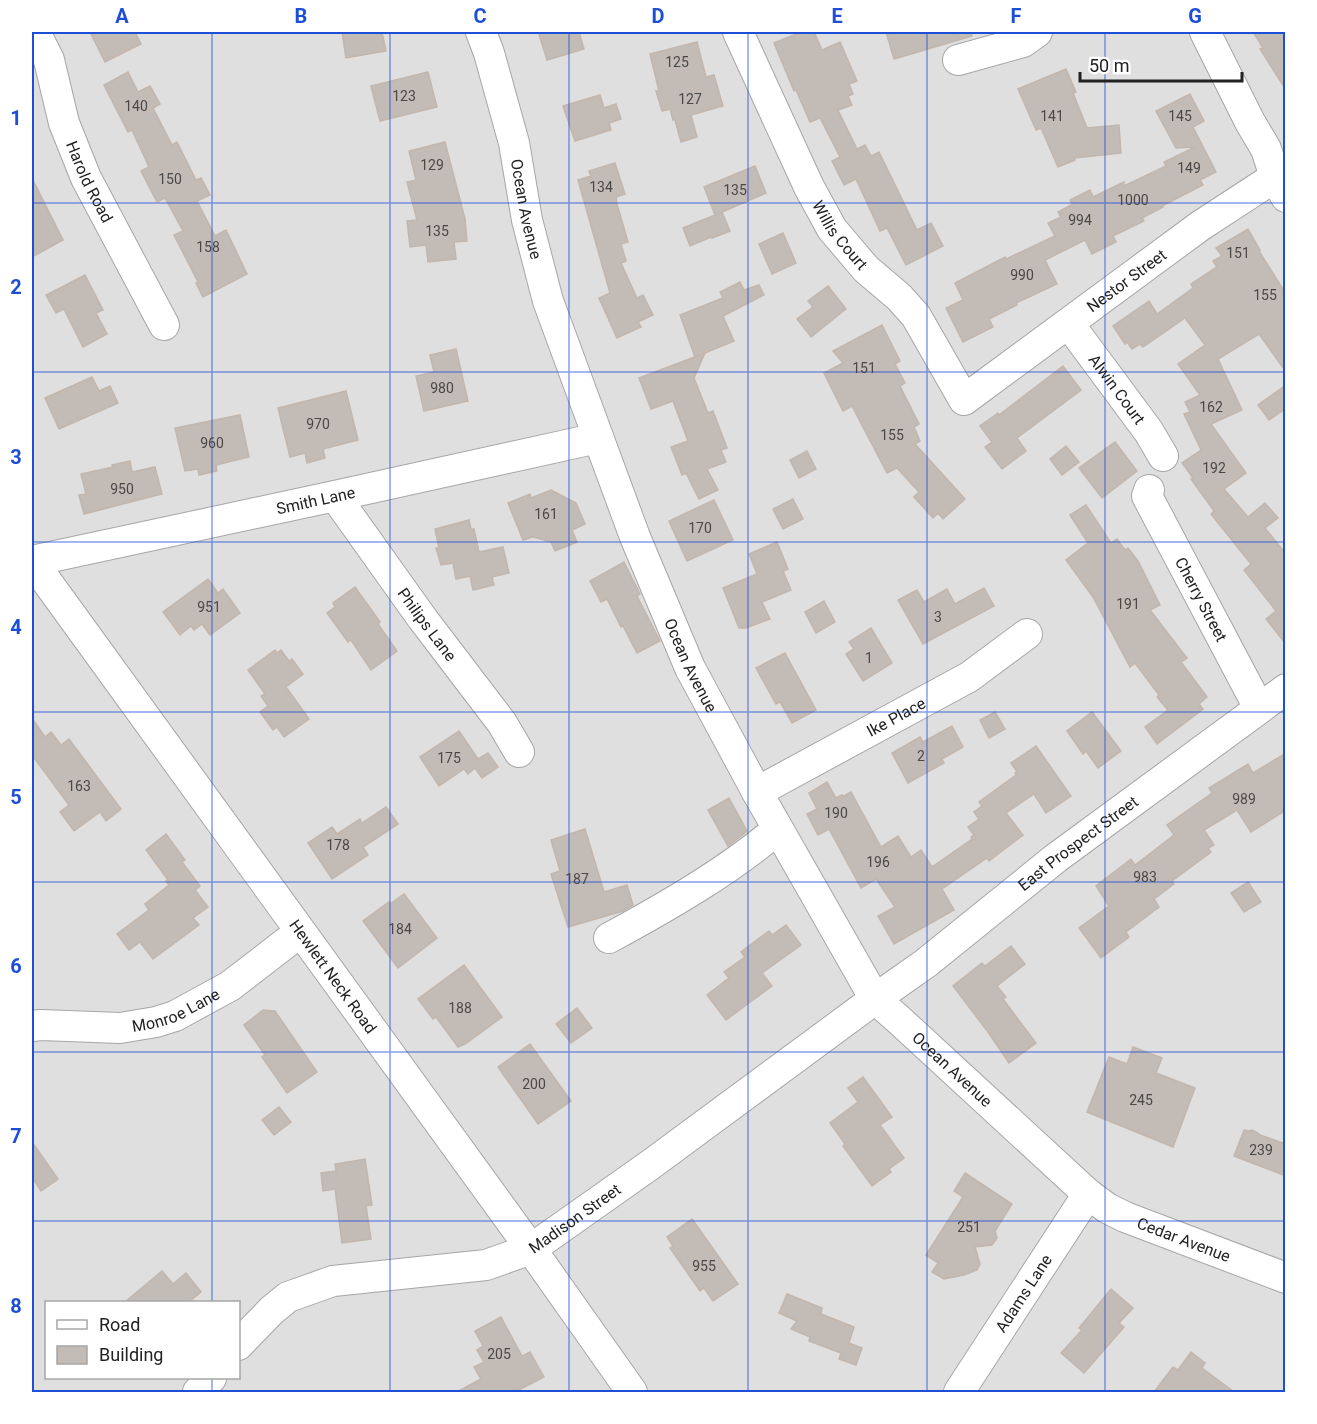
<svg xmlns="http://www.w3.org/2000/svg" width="1317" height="1424" font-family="Roboto,sans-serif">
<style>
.residential{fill:#e0dfdf;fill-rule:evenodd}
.building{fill:#c2bbb6;stroke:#c3b6ac;stroke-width:1.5}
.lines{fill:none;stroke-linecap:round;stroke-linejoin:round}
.minor-casing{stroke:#a6a6a6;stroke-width:32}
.minor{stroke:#fff;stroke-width:30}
.grid{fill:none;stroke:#1d4ed8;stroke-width:1.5;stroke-opacity:0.55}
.labels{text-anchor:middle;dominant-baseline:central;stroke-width:4.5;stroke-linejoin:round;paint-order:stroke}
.number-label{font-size:14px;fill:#4a4847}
.street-label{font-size:16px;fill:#222;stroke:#fff}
.neatline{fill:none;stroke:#1d4ed8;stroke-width:2}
.grid-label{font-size:20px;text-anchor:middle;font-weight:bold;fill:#1d4ed8}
</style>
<rect width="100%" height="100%" fill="#f2efe9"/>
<path class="residential" d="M 32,32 L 1285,32 L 1285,1392 L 32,1392 ZM 46,1302 L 238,1302 L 238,1378 L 46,1378 Z"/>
<g class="building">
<path d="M 90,32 L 135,32 L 141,44 L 105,62 Z"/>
<path d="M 342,32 L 382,32 L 386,51 L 346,58 Z"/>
<path d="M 548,32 L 579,32 L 584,49 L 547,60 L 539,34 Z"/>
<path d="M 801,32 L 814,32 L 822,50 L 840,42 L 857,81 L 849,84 L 853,94 L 848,96 L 852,105 L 838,110 L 857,149 L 865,145 L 871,156 L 879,152 L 917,230 L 931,223 L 943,246 L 906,265 L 887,228 L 880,231 L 856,179 L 844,185 L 832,161 L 840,157 L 820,118 L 810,122 L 796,90 L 794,91 L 774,43 Z"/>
<path d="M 886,32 L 971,32 L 972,36 L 894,59 Z"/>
<path d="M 1253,32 L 1286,32 L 1286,90 L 1260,49 L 1263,48 Z"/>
<path d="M 697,42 L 706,77 L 714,75 L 723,106 L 691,115 L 697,137 L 681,142 L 675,120 L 673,120 L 670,109 L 662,111 L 656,91 L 659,91 L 650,54 Z"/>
<path d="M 1066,69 L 1076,92 L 1073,93 L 1087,128 L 1119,125 L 1121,153 L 1074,158 L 1075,160 L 1058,167 L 1041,128 L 1036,130 L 1018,89 Z"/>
<path d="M 128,72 L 138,92 L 150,86 L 160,104 L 153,108 L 172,145 L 177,142 L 196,180 L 201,178 L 210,195 L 197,201 L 215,236 L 226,230 L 247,274 L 203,297 L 196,283 L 198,282 L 174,235 L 183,231 L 165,198 L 157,202 L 141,171 L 149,167 L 132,130 L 128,132 L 104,85 Z"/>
<path d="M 428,72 L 437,107 L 380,121 L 371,86 Z"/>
<path d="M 1190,94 L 1204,121 L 1193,127 L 1216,172 L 1200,180 L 1203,185 L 1162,206 L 1163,207 L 1142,218 L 1144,221 L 1113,236 L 1116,242 L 1092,254 L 1085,240 L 1045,260 L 1057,284 L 1016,303 L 1017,305 L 989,319 L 993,327 L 963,342 L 946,308 L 963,300 L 955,283 L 1005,257 L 1006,259 L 1055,236 L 1048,223 L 1061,217 L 1058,212 L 1073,204 L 1070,200 L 1090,190 L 1093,197 L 1124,182 L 1124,186 L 1166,166 L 1164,162 L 1195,147 L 1176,148 L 1156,111 Z"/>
<path d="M 600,95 L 604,108 L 616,104 L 621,119 L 609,123 L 611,130 L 575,141 L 563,106 Z"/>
<path d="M 445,142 L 465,219 L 467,241 L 454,242 L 456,259 L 428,262 L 426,245 L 410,247 L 407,221 L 417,220 L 407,182 L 416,180 L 409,151 Z"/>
<path d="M 615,163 L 625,194 L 616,197 L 617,204 L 628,242 L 621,244 L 626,261 L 621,263 L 637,298 L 643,295 L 653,315 L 638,322 L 641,327 L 617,338 L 599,298 L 610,293 L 578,180 L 591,176 L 589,171 Z"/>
<path d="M 755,166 L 766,193 L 722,212 L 730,231 L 712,238 L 711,237 L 690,246 L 683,228 L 715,215 L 704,187 Z"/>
<path d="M 32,178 L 63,240 L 32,257 Z"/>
<path d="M 1248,229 L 1260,250 L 1259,251 L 1286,294 L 1286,372 L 1259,334 L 1218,359 L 1242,410 L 1211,424 L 1246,473 L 1224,489 L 1248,517 L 1265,503 L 1278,518 L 1265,528 L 1286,554 L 1286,644 L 1266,619 L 1276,611 L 1244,570 L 1251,564 L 1211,514 L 1214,511 L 1191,479 L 1193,478 L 1182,463 L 1201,450 L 1184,414 L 1190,412 L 1185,402 L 1200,395 L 1178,364 L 1205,345 L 1185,318 L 1143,347 L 1140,344 L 1132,349 L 1127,342 L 1125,344 L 1113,326 L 1149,301 L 1157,314 L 1193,288 L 1191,284 L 1217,267 L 1213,261 L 1222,256 L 1216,248 Z"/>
<path d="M 783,233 L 796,263 L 772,274 L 759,244 Z"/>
<path d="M 85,275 L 103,310 L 96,313 L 107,334 L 83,347 L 64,309 L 56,313 L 46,295 Z"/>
<path d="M 740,282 L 744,290 L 759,285 L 764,295 L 723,316 L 734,341 L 695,357 L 680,315 L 723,298 L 720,292 Z"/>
<path d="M 828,286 L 846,309 L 811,337 L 797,319 L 813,307 L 808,301 Z"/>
<path d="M 882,325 L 900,361 L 895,364 L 905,383 L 900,386 L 919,424 L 914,427 L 920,441 L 915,444 L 965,499 L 943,519 L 938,513 L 933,518 L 914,497 L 919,492 L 897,468 L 887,473 L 852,406 L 843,411 L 824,373 L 843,363 L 833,351 Z"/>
<path d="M 456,349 L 468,401 L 424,411 L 416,376 L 434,372 L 430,355 Z"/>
<path d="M 705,353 L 694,378 L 708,413 L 713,411 L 727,448 L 721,450 L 726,462 L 707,469 L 718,490 L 699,499 L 686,473 L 682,475 L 671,447 L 688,441 L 673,401 L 651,409 L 639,378 Z"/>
<path d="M 1063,366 L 1081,390 L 1017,438 L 1026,451 L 1002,469 L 985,447 L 992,442 L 980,426 L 998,413 L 999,415 Z"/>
<path d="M 92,377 L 99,391 L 110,386 L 118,403 L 59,429 L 45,398 Z"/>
<path d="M 1286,385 L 1286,408 L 1269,420 L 1258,405 Z"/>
<path d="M 346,391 L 358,440 L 323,449 L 325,458 L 307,463 L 305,453 L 290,457 L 278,408 Z"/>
<path d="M 240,415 L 249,457 L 216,465 L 217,471 L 199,475 L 198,469 L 185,471 L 175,428 Z"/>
<path d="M 1115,442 L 1137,471 L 1102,498 L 1079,468 Z"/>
<path d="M 1066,446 L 1079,462 L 1062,475 L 1050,459 Z"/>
<path d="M 807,451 L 816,469 L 799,478 L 790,460 Z"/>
<path d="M 130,461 L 132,472 L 155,467 L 162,494 L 84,514 L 79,495 L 86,494 L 81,474 L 113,467 L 112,465 Z"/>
<path d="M 551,490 L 576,503 L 585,524 L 572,530 L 577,542 L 555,551 L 551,542 L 533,537 L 523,540 L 508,503 L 530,494 L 531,498 Z"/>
<path d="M 793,499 L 803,519 L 783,529 L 773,509 Z"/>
<path d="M 714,500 L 733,540 L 687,561 L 669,521 Z"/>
<path d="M 1086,505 L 1111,543 L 1117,539 L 1125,550 L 1128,548 L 1138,561 L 1160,605 L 1150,610 L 1187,658 L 1181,662 L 1207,697 L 1199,704 L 1203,709 L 1157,744 L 1145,727 L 1168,710 L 1157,697 L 1159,695 L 1135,663 L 1130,667 L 1093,597 L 1066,560 L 1088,543 L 1070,515 Z"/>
<path d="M 469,520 L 471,529 L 474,529 L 479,552 L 503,547 L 509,573 L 492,577 L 494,585 L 473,590 L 470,576 L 456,579 L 453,563 L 441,565 L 436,548 L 439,548 L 435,529 Z"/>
<path d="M 777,542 L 788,569 L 783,571 L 791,590 L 762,602 L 770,619 L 746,628 L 739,628 L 723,588 L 757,574 L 749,554 Z"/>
<path d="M 624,562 L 640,594 L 637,596 L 660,641 L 637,653 L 623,626 L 621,627 L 607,599 L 601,602 L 590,581 Z"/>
<path d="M 208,579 L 218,593 L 223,589 L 240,613 L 210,635 L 202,624 L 194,630 L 191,626 L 180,635 L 163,612 Z"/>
<path d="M 355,587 L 380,622 L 378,624 L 397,651 L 371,670 L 351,640 L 348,642 L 327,613 L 335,607 L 333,603 Z"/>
<path d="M 984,588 L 994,606 L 923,644 L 898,600 L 917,590 L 924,602 L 947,589 L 955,604 Z"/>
<path d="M 824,601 L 835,622 L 816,633 L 805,612 Z"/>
<path d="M 871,628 L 892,663 L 863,681 L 846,654 L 854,649 L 849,642 Z"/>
<path d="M 275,650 L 277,653 L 281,650 L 289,661 L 292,659 L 303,674 L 286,687 L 309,719 L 284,737 L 277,727 L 273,730 L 260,712 L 268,706 L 261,696 L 265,694 L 248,670 Z"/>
<path d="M 785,653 L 816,710 L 792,723 L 780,702 L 776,704 L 756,668 Z"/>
<path d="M 995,712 L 1005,729 L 989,738 L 980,720 Z"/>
<path d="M 1092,712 L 1121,751 L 1098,768 L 1086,751 L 1083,754 L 1067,731 Z"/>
<path d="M 32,718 L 45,737 L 51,732 L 61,745 L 69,739 L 121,809 L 106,821 L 100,812 L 74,831 L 60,812 L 69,805 L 32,755 Z"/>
<path d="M 952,726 L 963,747 L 942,759 L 944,763 L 908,783 L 892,753 L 920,737 L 923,742 Z"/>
<path d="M 459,731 L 478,759 L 488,753 L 498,767 L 482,778 L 475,768 L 468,774 L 464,769 L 439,786 L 420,757 Z"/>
<path d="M 1036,746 L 1071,796 L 1046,813 L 1034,794 L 1006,813 L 1023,835 L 989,861 L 987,858 L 942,889 L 954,910 L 894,944 L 878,916 L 895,907 L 876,879 L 861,888 L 829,829 L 818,835 L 807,814 L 817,809 L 809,793 L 827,782 L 836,798 L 842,795 L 842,797 L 851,792 L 881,847 L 898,836 L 911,857 L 921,850 L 932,867 L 972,839 L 971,837 L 974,835 L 968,827 L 979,819 L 974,812 L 982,806 L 979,802 L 1016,775 L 1015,773 L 1017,772 L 1011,763 Z"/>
<path d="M 1286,753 L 1286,810 L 1251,832 L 1237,810 L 1204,830 L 1214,845 L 1208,848 L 1211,852 L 1172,881 L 1174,884 L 1154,899 L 1159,907 L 1126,932 L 1129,937 L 1101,958 L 1079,928 L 1109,906 L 1096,886 L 1131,859 L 1135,865 L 1174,835 L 1167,825 L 1212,793 L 1209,788 L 1248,764 L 1253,773 Z"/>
<path d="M 729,798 L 747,831 L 728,846 L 708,810 Z"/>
<path d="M 386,807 L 398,824 L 363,847 L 368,855 L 332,879 L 308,843 L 332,827 L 337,834 L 360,819 L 362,823 Z"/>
<path d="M 585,829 L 604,892 L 627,885 L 633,905 L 623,911 L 568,927 L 551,874 L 560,871 L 551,840 Z"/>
<path d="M 166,834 L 185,860 L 182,862 L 200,886 L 195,890 L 208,907 L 193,918 L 199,925 L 153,959 L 140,942 L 129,950 L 117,934 L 149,910 L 145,904 L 169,885 L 166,881 L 168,880 L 146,850 Z"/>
<path d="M 1248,882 L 1261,902 L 1244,912 L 1231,893 Z"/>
<path d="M 404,894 L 437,938 L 398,968 L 363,921 L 389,902 L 390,904 Z"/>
<path d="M 786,925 L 801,945 L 762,973 L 772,986 L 726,1020 L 707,995 L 729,978 L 724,972 L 745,957 L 741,952 L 769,931 L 772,935 Z"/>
<path d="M 1011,946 L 1025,964 L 997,986 L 1006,997 L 1003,999 L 1036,1043 L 1009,1063 L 988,1032 L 953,986 L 982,963 L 985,966 Z"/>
<path d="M 464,965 L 502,1017 L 465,1044 L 458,1047 L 436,1017 L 433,1019 L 418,999 Z"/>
<path d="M 577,1008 L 592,1028 L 571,1043 L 556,1024 Z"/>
<path d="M 263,1010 L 275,1011 L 317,1072 L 287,1093 L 262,1057 L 265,1055 L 244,1025 Z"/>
<path d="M 530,1044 L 571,1101 L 538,1124 L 498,1067 Z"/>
<path d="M 1133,1047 L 1162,1058 L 1156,1073 L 1195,1088 L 1173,1147 L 1087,1112 L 1109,1057 L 1127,1064 Z"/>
<path d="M 863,1077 L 892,1117 L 880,1125 L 904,1158 L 889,1169 L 891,1172 L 872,1186 L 843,1146 L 845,1144 L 830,1123 L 858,1102 L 848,1088 Z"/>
<path d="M 279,1107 L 291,1122 L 274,1135 L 262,1120 Z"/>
<path d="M 1244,1130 L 1249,1131 L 1252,1130 L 1258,1133 L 1260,1135 L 1286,1144 L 1286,1176 L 1234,1156 Z"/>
<path d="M 32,1142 L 58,1179 L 41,1191 L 32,1177 Z"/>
<path d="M 365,1159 L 372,1205 L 366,1206 L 371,1239 L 342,1243 L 335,1189 L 323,1191 L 321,1173 L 336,1171 L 335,1164 Z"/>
<path d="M 965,1173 L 1012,1204 L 995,1231 L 997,1238 L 992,1245 L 975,1247 L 980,1264 L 977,1270 L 964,1275 L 944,1279 L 932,1272 L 938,1263 L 926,1255 L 963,1197 L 954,1191 Z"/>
<path d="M 692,1219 L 738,1284 L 713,1301 L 704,1288 L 700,1291 L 670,1248 L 673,1246 L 667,1237 Z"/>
<path d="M 162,1271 L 173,1284 L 186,1273 L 201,1292 L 189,1302 L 125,1302 Z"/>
<path d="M 1111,1289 L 1133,1308 L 1119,1323 L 1124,1327 L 1084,1373 L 1061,1353 L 1082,1330 L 1079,1328 Z"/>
<path d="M 787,1294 L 822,1308 L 821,1314 L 854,1327 L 849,1343 L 862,1348 L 856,1365 L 839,1359 L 841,1353 L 809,1341 L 810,1337 L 791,1329 L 797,1321 L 779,1313 Z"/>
<path d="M 501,1317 L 522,1356 L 530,1352 L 544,1377 L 515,1392 L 457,1392 L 481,1379 L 474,1367 L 484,1362 L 477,1350 L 483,1346 L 475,1331 Z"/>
<path d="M 1191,1352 L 1205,1363 L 1202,1368 L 1234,1392 L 1154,1392 L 1173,1367 L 1178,1370 Z"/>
</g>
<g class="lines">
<g class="minor-casing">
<g id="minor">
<path id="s1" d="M 35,32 L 49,60 L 64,123 L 86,178 L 164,325"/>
<path id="s2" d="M 481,32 L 489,53 L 514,143 L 527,220 L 548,301 L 635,537 L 690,668 L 757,792 L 875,999 L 898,1019 L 1088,1194 L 1107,1208 L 1125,1217 L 1286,1278"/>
<path id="s3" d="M 738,32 L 809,187 L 832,229 L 866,269 L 899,297 L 916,316 L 964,400 L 1200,226 L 1275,177"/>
<path d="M 1205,32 L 1250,122 L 1266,149 L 1275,177 L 1286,197"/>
<path d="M 958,60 L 1023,42 L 1037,32"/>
<path id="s4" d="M 1069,324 L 1149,432 L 1163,456"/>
<path id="s5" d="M 1149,490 L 1147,496 L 1259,708"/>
<path id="s6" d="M 335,496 L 422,618 L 502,723 L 519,752"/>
<path id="s7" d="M 32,561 L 531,1249 L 632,1392"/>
<path id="s8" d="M 32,561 L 335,496 L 598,438"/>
<path id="s9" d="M 757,792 L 969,677 L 1027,634"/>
<path d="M 609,938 C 668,906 727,872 778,829"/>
<path id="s10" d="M 32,1026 L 41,1025 L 120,1028 L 156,1022 L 175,1016 L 230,986 L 300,932"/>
<path id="s11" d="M 238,1345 L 272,1310 L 288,1297 L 333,1281 L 486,1265 L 531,1249 L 650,1165 L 875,999 L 926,963 L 1056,858 L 1286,689"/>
<path d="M 198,1392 L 211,1378"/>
<path id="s12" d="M 959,1392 L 1088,1194"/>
</g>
</g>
<use href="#minor" class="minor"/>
</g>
<path class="grid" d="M 212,32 L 212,1302M 390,32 L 390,1392M 569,32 L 569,1392M 748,32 L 748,1392M 927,32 L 927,1392M 1105,32 L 1105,1392M 32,203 L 1286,203M 32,372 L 1286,372M 32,542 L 1286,542M 32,712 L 1286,712M 32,882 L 1286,882M 32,1052 L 1286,1052M 32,1221 L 1286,1221M 212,1378 L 212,1392"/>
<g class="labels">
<g class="number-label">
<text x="677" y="62">125</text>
<text x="404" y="96">123</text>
<text x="690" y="99">127</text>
<text x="136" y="106">140</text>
<text x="1052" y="116">141</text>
<text x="1180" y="116">145</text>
<text x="432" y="165">129</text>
<text x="1189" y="168">149</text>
<text x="170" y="179">150</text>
<text x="601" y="187">134</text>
<text x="735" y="190">135</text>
<text x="1133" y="200">1000</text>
<text x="1080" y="220">994</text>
<text x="437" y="231">135</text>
<text x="208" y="247">158</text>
<text x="1238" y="253">151</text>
<text x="1022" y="275">990</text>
<text x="1265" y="295">155</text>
<text x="864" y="368">151</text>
<text x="442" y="388">980</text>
<text x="1211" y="407">162</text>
<text x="318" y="424">970</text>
<text x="892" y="435">155</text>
<text x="212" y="443">960</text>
<text x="1214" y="468">192</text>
<text x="122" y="489">950</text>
<text x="546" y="514">161</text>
<text x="700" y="528">170</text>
<text x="1128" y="604">191</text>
<text x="209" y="607">951</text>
<text x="938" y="617">3</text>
<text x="869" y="658">1</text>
<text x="921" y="756">2</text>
<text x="449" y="758">175</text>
<text x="79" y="786">163</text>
<text x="1244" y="799">989</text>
<text x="836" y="813">190</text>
<text x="338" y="845">178</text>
<text x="878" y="862">196</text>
<text x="1145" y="877">983</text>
<text x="577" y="879">187</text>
<text x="400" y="929">184</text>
<text x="460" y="1008">188</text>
<text x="534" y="1084">200</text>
<text x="1141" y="1100">245</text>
<text x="1261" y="1150">239</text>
<text x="969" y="1227">251</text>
<text x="704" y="1266">955</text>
<text x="499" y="1354">205</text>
</g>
<g class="street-label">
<text stroke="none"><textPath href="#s1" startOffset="160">Harold Road</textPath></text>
<text stroke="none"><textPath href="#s2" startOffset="183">Ocean Avenue</textPath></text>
<text stroke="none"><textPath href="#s3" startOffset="228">Willis Court</textPath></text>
<text stroke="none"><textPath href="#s3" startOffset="638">Nestor Street</textPath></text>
<text stroke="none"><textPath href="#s4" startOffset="81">Alwin Court</textPath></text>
<text stroke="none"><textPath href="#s8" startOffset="290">Smith Lane</textPath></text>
<text stroke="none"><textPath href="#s5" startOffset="123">Cherry Street</textPath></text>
<text stroke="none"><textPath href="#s6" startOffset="158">Philips Lane</textPath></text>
<text stroke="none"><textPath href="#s2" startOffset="669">Ocean Avenue</textPath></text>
<text stroke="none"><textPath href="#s9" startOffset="158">Ike Place</textPath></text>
<text stroke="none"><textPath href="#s11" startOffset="1000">East Prospect Street</textPath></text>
<text stroke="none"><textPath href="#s7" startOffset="513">Hewlett Neck Road</textPath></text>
<text stroke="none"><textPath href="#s10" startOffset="147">Monroe Lane</textPath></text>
<text stroke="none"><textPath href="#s2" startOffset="1155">Ocean Avenue</textPath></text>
<text stroke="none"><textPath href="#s11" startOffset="372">Madison Street</textPath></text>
<text stroke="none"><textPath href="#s2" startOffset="1446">Cedar Avenue</textPath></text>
<text stroke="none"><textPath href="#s12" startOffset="118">Adams Lane</textPath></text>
</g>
</g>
<rect width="1317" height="1424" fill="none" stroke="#ffffff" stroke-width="66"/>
<rect x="45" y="1301" width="195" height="78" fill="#ffffff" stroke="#a7a7a7" stroke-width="1.5"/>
<rect x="57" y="1320" width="30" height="9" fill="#ffffff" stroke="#a7a7a7" stroke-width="1.5"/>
<text x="99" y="1331" font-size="18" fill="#222222">Road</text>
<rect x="57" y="1346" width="30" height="18" fill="#c2bbb6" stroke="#a7a7a7" stroke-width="1.5"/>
<text x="99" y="1361" font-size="18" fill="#222222">Building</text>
<path d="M1080 72v9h162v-9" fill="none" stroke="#222222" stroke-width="3"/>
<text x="1089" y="72" font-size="18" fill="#222222" stroke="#ffffff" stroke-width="4.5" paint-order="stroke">50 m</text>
<rect x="33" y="33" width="1251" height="1358" class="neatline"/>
<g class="grid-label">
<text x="122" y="23">A</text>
<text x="301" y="23">B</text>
<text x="480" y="23">C</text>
<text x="658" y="23">D</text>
<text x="837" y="23">E</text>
<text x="1016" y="23">F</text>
<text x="1195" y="23">G</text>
<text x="16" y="125">1</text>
<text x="16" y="294">2</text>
<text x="16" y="464">3</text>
<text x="16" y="634">4</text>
<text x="16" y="804">5</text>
<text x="16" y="973">6</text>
<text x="16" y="1143">7</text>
<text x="16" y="1313">8</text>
</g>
</svg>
